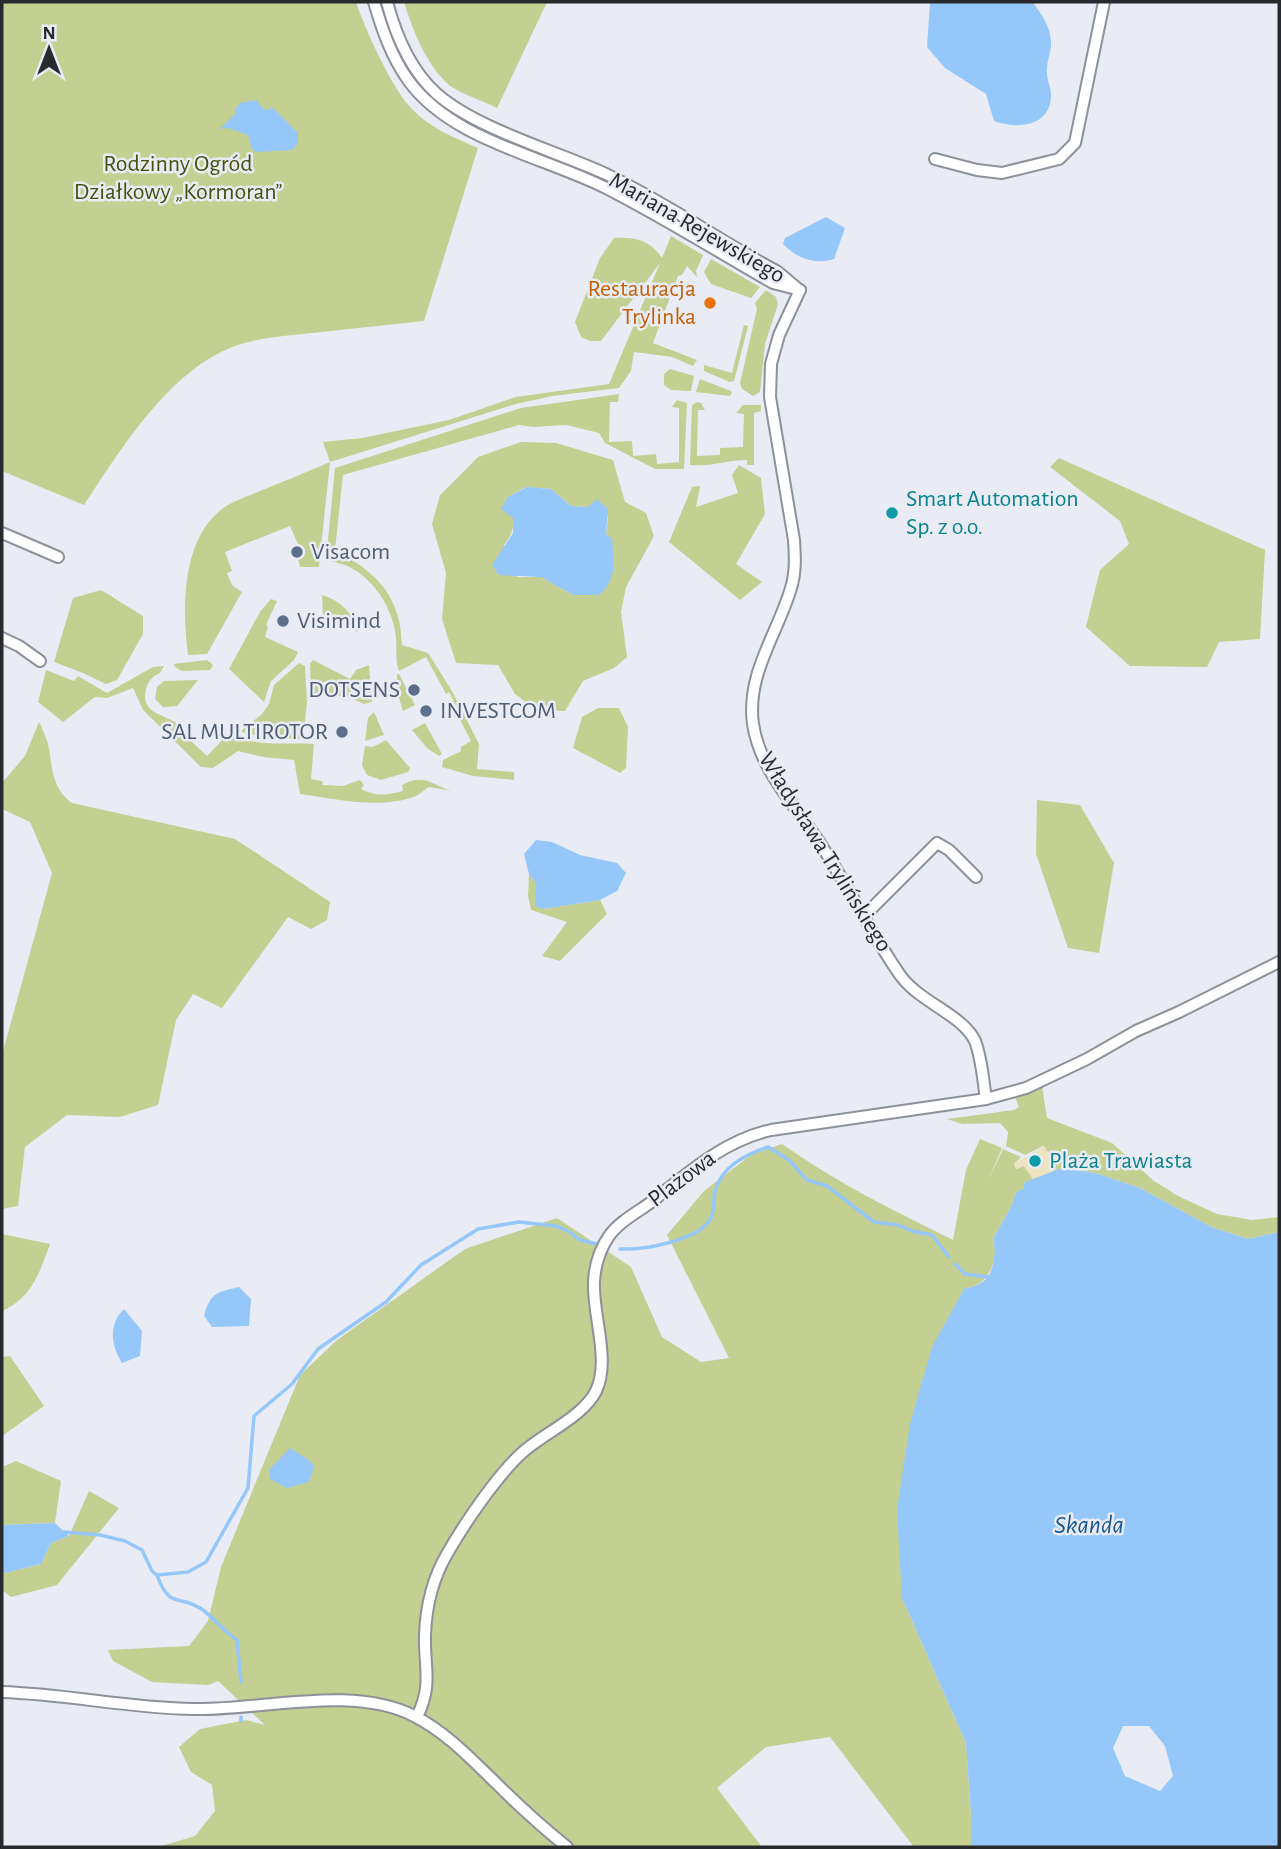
<svg xmlns="http://www.w3.org/2000/svg" width="1281" height="1849" font-family="'Alegreya Sans',sans-serif">
<style>
.green{fill:#c4cf92;fill-rule:evenodd}
.sand{fill:#ede3be}
.water{fill:#95c7fb;fill-rule:evenodd}
.lines{fill:none;stroke-linecap:round;stroke-linejoin:round}
.stream{stroke:#95c7fb;stroke-width:3.5}
.minor-casing{stroke:#8d9199;stroke-width:14}
.minor{stroke:#fff;stroke-width:10}
.food-dot{fill:#e8710a;stroke:#e9ecf5;stroke-width:2.5}
.culture-dot{fill:#0f9aa8;stroke:#e9ecf5;stroke-width:2.5}
.service-dot{fill:#5c6f8a;stroke:#e9ecf5;stroke-width:2.5}
.labels{text-anchor:middle;dominant-baseline:central;stroke-width:5;stroke-linejoin:round;paint-order:stroke}
.park-label{font-size:24px;fill:#49510e;stroke:#e9ecf5}
.street-label{font-size:24px;fill:#292a2e;stroke:#e9ecf5}
.food-label{font-size:24px;fill:#c56008;stroke:#e9ecf5;text-anchor:end}
.culture-label{font-size:24px;fill:#0d838f;stroke:#e9ecf5;text-anchor:start}
.service-label{font-size:24px;fill:#4e5e75;stroke:#e9ecf5;text-anchor:start}
.water-label{font-size:26px;font-style:italic;fill:#175893;stroke:#e9ecf5}
</style>
<rect width="100%" height="100%" fill="#e9ecf5"/>
<g class="green">
<path d="M 2,2 L 356,2 C 364,27 393,91 412,109 C 430,128 455,138 478,148 L 424,321 C 387,325 349,329 312,333 C 288,336 261,337 238,345 C 171,367 121,449 84,505 L 2,471 Z"/>
<path d="M 404,2 L 547,2 L 497,108 C 484,101 458,93 448,84 C 425,63 413,30 404,2 Z"/>
<path d="M 671,236 L 703,255 L 696,271 L 697,277 L 687,266 L 682,275 L 678,276 L 653,343 L 697,360 L 693,366 L 672,357 L 634,352 L 631,371 L 619,388 L 552,396 L 516,404 L 330,462 L 319,567 L 300,567 L 298,559 L 303,556 L 290,526 L 225,552 L 232,571 L 227,573 L 232,585 L 242,592 L 207,654 L 188,655 C 182,608 181,536 226,506 C 236,500 249,496 260,491 C 283,482 306,472 330,462 L 323,442 L 362,438 L 449,420 L 516,397 L 609,384 L 660,263 L 601,341 L 590,341 L 581,337 L 575,322 L 600,258 L 614,238 C 635,237 650,240 662,258 Z"/>
<path d="M 711,259 L 760,287 L 751,298 L 711,284 L 704,272 Z"/>
<path d="M 766,290 L 776,297 L 778,304 L 765,344 L 760,392 L 753,396 L 742,389 L 740,383 L 757,309 L 755,303 Z"/>
<path d="M 744,325 L 748,326 L 734,381 L 730,382 L 704,371 L 704,365 L 732,373 Z"/>
<path d="M 670,369 L 694,376 L 691,391 L 671,390 L 664,385 L 664,374 Z"/>
<path d="M 700,379 L 731,391 L 732,393 L 730,396 L 696,392 Z"/>
<path d="M 619,394 L 618,402 L 610,402 L 609,442 L 632,441 L 633,456 L 656,454 L 657,464 L 679,462 L 679,408 L 672,407 L 677,400 L 687,403 L 684,469 L 655,469 L 605,443 L 599,433 L 567,425 L 533,427 L 519,425 L 343,475 L 335,550 C 364,566 389,583 398,617 C 401,626 401,636 402,645 L 428,653 L 452,691 L 479,744 L 477,769 L 514,772 L 514,780 L 473,776 L 442,767 L 443,760 L 461,751 L 461,747 L 471,741 L 454,708 L 456,706 L 449,692 L 446,694 L 426,657 L 399,671 C 395,660 397,650 396,638 C 394,611 376,582 353,569 C 345,564 335,562 326,560 L 335,468 L 521,408 Z"/>
<path d="M 697,402 L 701,403 L 705,410 L 698,410 L 697,456 L 720,455 L 720,448 L 743,447 L 744,414 L 736,413 L 743,405 L 761,405 L 761,411 L 754,413 L 754,465 L 747,465 L 747,460 C 727,460 710,467 690,465 L 692,405 Z"/>
<path d="M 521,442 L 556,443 L 613,460 L 625,502 L 646,513 L 654,536 L 626,587 L 621,612 L 627,657 L 614,668 L 583,681 L 565,711 L 536,710 L 515,694 L 498,665 L 456,663 L 442,619 L 446,573 L 432,524 L 440,495 L 478,457 ZM 526,487 L 551,489 L 571,506 L 588,507 L 608,516 L 606,534 L 612,540 L 573,595 L 541,577 L 517,577 L 504,545 C 518,527 514,518 508,497 Z"/>
<path d="M 1059,458 L 1265,550 L 1260,639 L 1219,642 L 1207,667 L 1130,666 L 1086,627 L 1100,570 L 1129,544 L 1120,521 L 1050,467 Z"/>
<path d="M 739,465 L 761,478 L 765,514 L 736,564 L 762,582 L 740,600 L 669,542 L 692,487 L 700,486 L 696,507 L 738,493 L 732,475 Z"/>
<path d="M 101,590 L 143,616 L 143,634 L 117,680 L 106,684 L 83,673 L 54,662 L 73,598 Z"/>
<path d="M 322,595 C 341,601 354,614 358,632 L 323,614 Z"/>
<path d="M 271,599 L 277,601 L 266,625 L 268,627 L 265,637 L 298,652 L 294,660 L 271,681 L 264,702 L 229,669 L 260,612 Z"/>
<path d="M 207,660 L 213,665 L 210,670 L 182,671 L 175,667 L 174,664 Z"/>
<path d="M 313,660 L 350,679 L 356,670 L 369,665 L 372,702 L 364,704 L 348,697 L 311,693 L 310,664 Z"/>
<path d="M 299,663 L 305,666 L 307,702 L 303,739 L 264,738 L 242,732 L 242,730 L 262,714 L 269,704 L 274,685 Z"/>
<path d="M 164,666 L 160,673 C 153,676 147,682 146,690 C 140,714 165,714 178,724 L 181,727 L 179,730 L 207,756 L 230,732 C 249,748 290,742 314,744 L 311,779 L 322,781 L 323,785 L 343,786 L 360,780 L 364,785 L 361,789 C 377,797 386,795 403,791 L 402,785 C 422,773 432,784 451,791 L 429,787 C 424,789 421,794 416,796 C 379,810 338,799 300,794 L 294,760 L 263,757 L 238,751 L 213,768 L 201,767 L 143,710 L 133,688 L 107,698 L 95,697 L 63,722 L 38,702 L 46,670 L 74,681 L 78,676 L 107,693 L 153,667 Z"/>
<path d="M 397,674 L 399,674 L 415,705 L 403,711 L 397,692 Z"/>
<path d="M 198,680 L 177,706 L 163,707 L 155,699 L 157,687 L 164,681 Z"/>
<path d="M 598,708 L 619,708 L 628,727 L 626,768 L 620,773 L 573,748 L 582,717 Z"/>
<path d="M 374,712 L 384,735 L 365,741 L 368,718 Z"/>
<path d="M 39,722 C 43,730 47,739 49,748 C 52,769 53,790 72,803 L 235,839 L 330,902 L 327,920 L 311,929 L 288,917 L 222,1008 L 193,994 L 176,1020 L 158,1105 L 120,1117 L 67,1115 L 25,1147 L 18,1206 L 2,1209 L 2,1055 L 52,873 L 30,822 L 2,809 L 2,783 L 25,756 Z"/>
<path d="M 425,723 L 442,754 L 439,756 L 427,748 L 412,730 Z"/>
<path d="M 386,740 L 410,768 L 408,772 L 381,780 L 367,775 L 362,765 L 365,746 L 373,747 Z"/>
<path d="M 1037,800 L 1080,805 L 1114,863 L 1099,953 L 1068,948 L 1036,854 Z"/>
<path d="M 529,874 L 536,883 L 543,909 L 600,900 L 607,914 L 560,961 L 542,956 L 567,922 L 531,910 L 528,896 Z"/>
<path d="M 1042,1086 L 1047,1118 L 1112,1143 L 1154,1181 L 1178,1196 L 1217,1214 L 1252,1220 L 1279,1217 L 1279,1232 L 1248,1239 L 1211,1227 L 1140,1188 L 1095,1173 L 1062,1168 L 1053,1172 L 1050,1152 L 1048,1152 L 1043,1146 L 1025,1155 L 1006,1146 L 1008,1132 L 1000,1123 L 962,1124 L 947,1119 L 1014,1110 L 1019,1107 L 1015,1097 Z"/>
<path d="M 980,1139 L 1002,1148 L 988,1181 L 1003,1149 L 1021,1157 L 1014,1164 L 1017,1169 L 1024,1166 L 1033,1179 L 1025,1182 L 1023,1189 L 1016,1192 L 1012,1205 L 993,1239 C 1000,1258 989,1285 967,1288 L 902,1598 L 966,1743 L 971,1814 L 971,1847 L 914,1847 L 830,1737 L 766,1747 L 717,1788 L 762,1847 L 158,1847 L 195,1836 L 215,1811 L 212,1785 L 191,1772 L 179,1747 L 200,1729 L 246,1720 L 265,1725 L 218,1681 L 209,1685 L 152,1682 L 113,1661 L 108,1650 L 189,1646 L 208,1621 L 221,1567 L 300,1375 L 337,1340 L 465,1249 L 557,1218 L 631,1267 L 662,1337 L 701,1362 L 729,1358 L 667,1235 L 704,1191 L 752,1154 L 782,1144 C 836,1182 894,1211 953,1240 L 966,1170 Z"/>
<path d="M 2,1234 L 50,1244 C 39,1273 33,1297 2,1311 Z"/>
<path d="M 10,1356 L 44,1406 L 2,1436 L 2,1357 Z"/>
<path d="M 16,1461 L 61,1481 L 55,1523 L 2,1525 L 2,1467 Z"/>
<path d="M 89,1491 L 119,1508 L 57,1585 L 11,1597 L 2,1590 L 2,1572 L 5,1573 L 41,1564 L 51,1543 L 69,1536 Z"/>
</g>
<path class="sand" d="M 1044,1146 L 1048,1152 L 1050,1151 L 1053,1172 L 1033,1179 L 1024,1166 L 1016,1169 L 1014,1164 Z"/>
<g class="water">
<path d="M 930,2 L 1033,2 C 1042,16 1052,28 1051,46 C 1050,55 1046,64 1047,73 C 1047,80 1051,87 1051,95 C 1051,126 1018,130 994,121 L 986,94 L 945,68 L 927,47 Z"/>
<path d="M 256,100 L 265,110 L 273,108 L 298,133 L 298,143 L 292,150 L 256,152 L 252,149 L 248,135 L 228,128 L 220,129 L 235,114 L 235,110 L 240,103 Z"/>
<path d="M 826,217 L 845,228 L 834,259 C 814,265 796,258 783,244 L 785,238 Z"/>
<path d="M 527,487 L 551,489 L 571,506 L 588,507 L 597,499 L 608,509 L 606,534 L 612,539 C 614,562 617,579 599,595 L 573,595 L 541,577 L 499,575 L 492,565 L 513,533 L 513,518 L 501,509 L 508,497 Z"/>
<path d="M 536,840 L 552,842 L 580,855 L 617,863 L 626,873 L 617,891 L 600,900 L 543,909 L 535,906 L 536,883 L 529,874 L 524,854 Z"/>
<path d="M 1062,1168 L 1095,1173 L 1140,1188 L 1211,1227 L 1248,1239 L 1279,1232 L 1279,1847 L 971,1847 L 971,1814 L 966,1743 L 902,1598 L 897,1510 L 910,1424 L 932,1347 L 964,1289 C 972,1287 980,1285 986,1279 C 994,1271 997,1249 993,1239 L 1012,1205 L 1016,1192 L 1023,1189 L 1025,1182 ZM 1123,1726 L 1149,1726 L 1165,1746 L 1173,1776 L 1160,1791 L 1125,1776 L 1113,1748 Z"/>
<path d="M 239,1287 L 251,1299 L 249,1326 L 212,1327 L 204,1316 C 210,1293 217,1292 239,1287 Z"/>
<path d="M 124,1309 L 142,1331 L 140,1356 L 122,1363 C 111,1346 108,1324 124,1309 Z"/>
<path d="M 290,1448 L 309,1460 L 314,1466 L 309,1482 L 287,1488 L 270,1479 L 270,1469 Z"/>
<path d="M 55,1523 L 69,1536 L 51,1543 L 41,1564 L 5,1573 L 2,1572 L 2,1525 Z"/>
</g>
<g class="lines">
<g class="stream">
<path d="M 620,1249 C 643,1250 699,1241 711,1218 C 715,1210 713,1200 715,1191 C 722,1166 745,1155 768,1147 L 789,1160 L 807,1180 L 827,1186 L 874,1222 L 898,1225 L 912,1231 L 932,1235 L 949,1257"/>
<path d="M 955,1264 L 965,1274 L 988,1277"/>
<path d="M 64,1532 L 100,1535 L 125,1541 L 142,1550 L 152,1571 L 157,1575 L 188,1572 L 206,1562 L 248,1488 L 254,1416 L 292,1384 L 318,1349 L 386,1302 L 421,1265 L 478,1229 L 519,1222 L 556,1226 L 568,1231 L 580,1240 L 601,1245"/>
<path d="M 157,1575 C 170,1611 179,1593 203,1610 C 215,1619 223,1631 237,1640 L 241,1682"/>
<path d="M 241,1717 L 241,1721"/>
</g>
<g class="minor-casing">
<g id="minor">
<path d="M 374,2 C 382,29 391,56 408,80 C 451,140 542,156 606,188 C 663,217 717,251 773,283 L 800,290"/>
<path d="M 387,2 C 396,36 410,70 437,94 C 477,129 556,151 606,174 C 665,202 720,241 778,272 L 797,288"/>
<path d="M 935,159 L 977,170 L 1002,173 L 1059,159 L 1075,143 L 1104,2"/>
<path d="M 800,290 L 779,335 L 771,364 L 770,397 L 794,540 C 795,556 796,572 791,588 C 778,633 746,674 753,724 C 760,772 799,809 823,848 C 850,890 872,935 900,975 C 919,1002 963,1015 975,1041 C 982,1059 983,1080 986,1099"/>
<path d="M 2,533 L 58,557"/>
<path d="M 2,638 L 19,646 L 40,661"/>
<path d="M 864,916 L 937,843 L 949,850 L 976,877"/>
<path d="M 2,1692 C 66,1694 129,1708 193,1709 C 261,1711 351,1684 414,1716 C 446,1732 471,1759 496,1783 C 519,1806 542,1827 567,1847"/>
<path d="M 417,1717 C 433,1684 424,1668 425,1635 C 426,1606 433,1578 447,1554 C 464,1524 498,1474 523,1452 C 544,1433 583,1417 596,1391 C 611,1360 592,1314 594,1281 C 595,1265 600,1249 609,1236 C 619,1222 636,1213 650,1203 C 688,1173 723,1141 771,1130 L 986,1099 L 1026,1088 L 1087,1059 L 1136,1031 L 1179,1012 L 1279,962"/>
</g>
</g>
<use href="#minor" class="minor"/>
</g>
<circle class="food-dot" cx="710" cy="303" r="7"/>
<g class="culture-dot">
<circle cx="892" cy="513" r="7"/>
<circle cx="1035" cy="1161" r="7"/>
</g>
<g class="service-dot">
<circle cx="297" cy="552" r="7"/>
<circle cx="283" cy="621" r="7"/>
<circle cx="414" cy="690" r="7"/>
<circle cx="426" cy="711" r="7"/>
<circle cx="342" cy="732" r="7"/>
</g>
<g class="labels">
<g class="park-label">
<text x="178" y="164">Rodzinny Ogród<tspan x="178" dy="28">Działkowy „Kormoran”</tspan></text>
</g>
<g class="street-label">
<text transform="translate(697 228) rotate(30)">Mariana Rejewskiego</text>
<text transform="translate(825 852) rotate(58)">Władysława Trylińskiego</text>
<text transform="translate(682 1179) rotate(-37)">Plażowa</text>
</g>
<g class="food-label">
<text x="696" y="289">Restauracja<tspan x="696" dy="28">Trylinka</tspan></text>
</g>
<g class="culture-label">
<text x="906" y="499">Smart Automation<tspan x="906" dy="28">Sp. z o.o.</tspan></text>
<text x="1049" y="1161">Plaża Trawiasta</text>
</g>
<g class="service-label">
<text x="311" y="552">Visacom</text>
<text x="297" y="621">Visimind</text>
<text x="400" y="690" text-anchor="end">DOTSENS</text>
<text x="440" y="711">INVESTCOM</text>
<text x="328" y="732" text-anchor="end">SAL MULTIROTOR</text>
</g>
<g class="water-label">
<text x="1089" y="1525">Skanda</text>
</g>
</g>
<rect width="1281" height="1849" fill="none" stroke="#292a2e" stroke-width="7"/>
<g transform="translate(49 49)" stroke="#e9ecf5" stroke-width="5" paint-order="stroke">
<path d="M0-5L12 26L0 18L-12 26Z" fill="#292a2e"/>
<text y="-10" font-size="19" font-weight="bold" text-anchor="middle" fill="#292a2e">N</text>
</g>
</svg>
